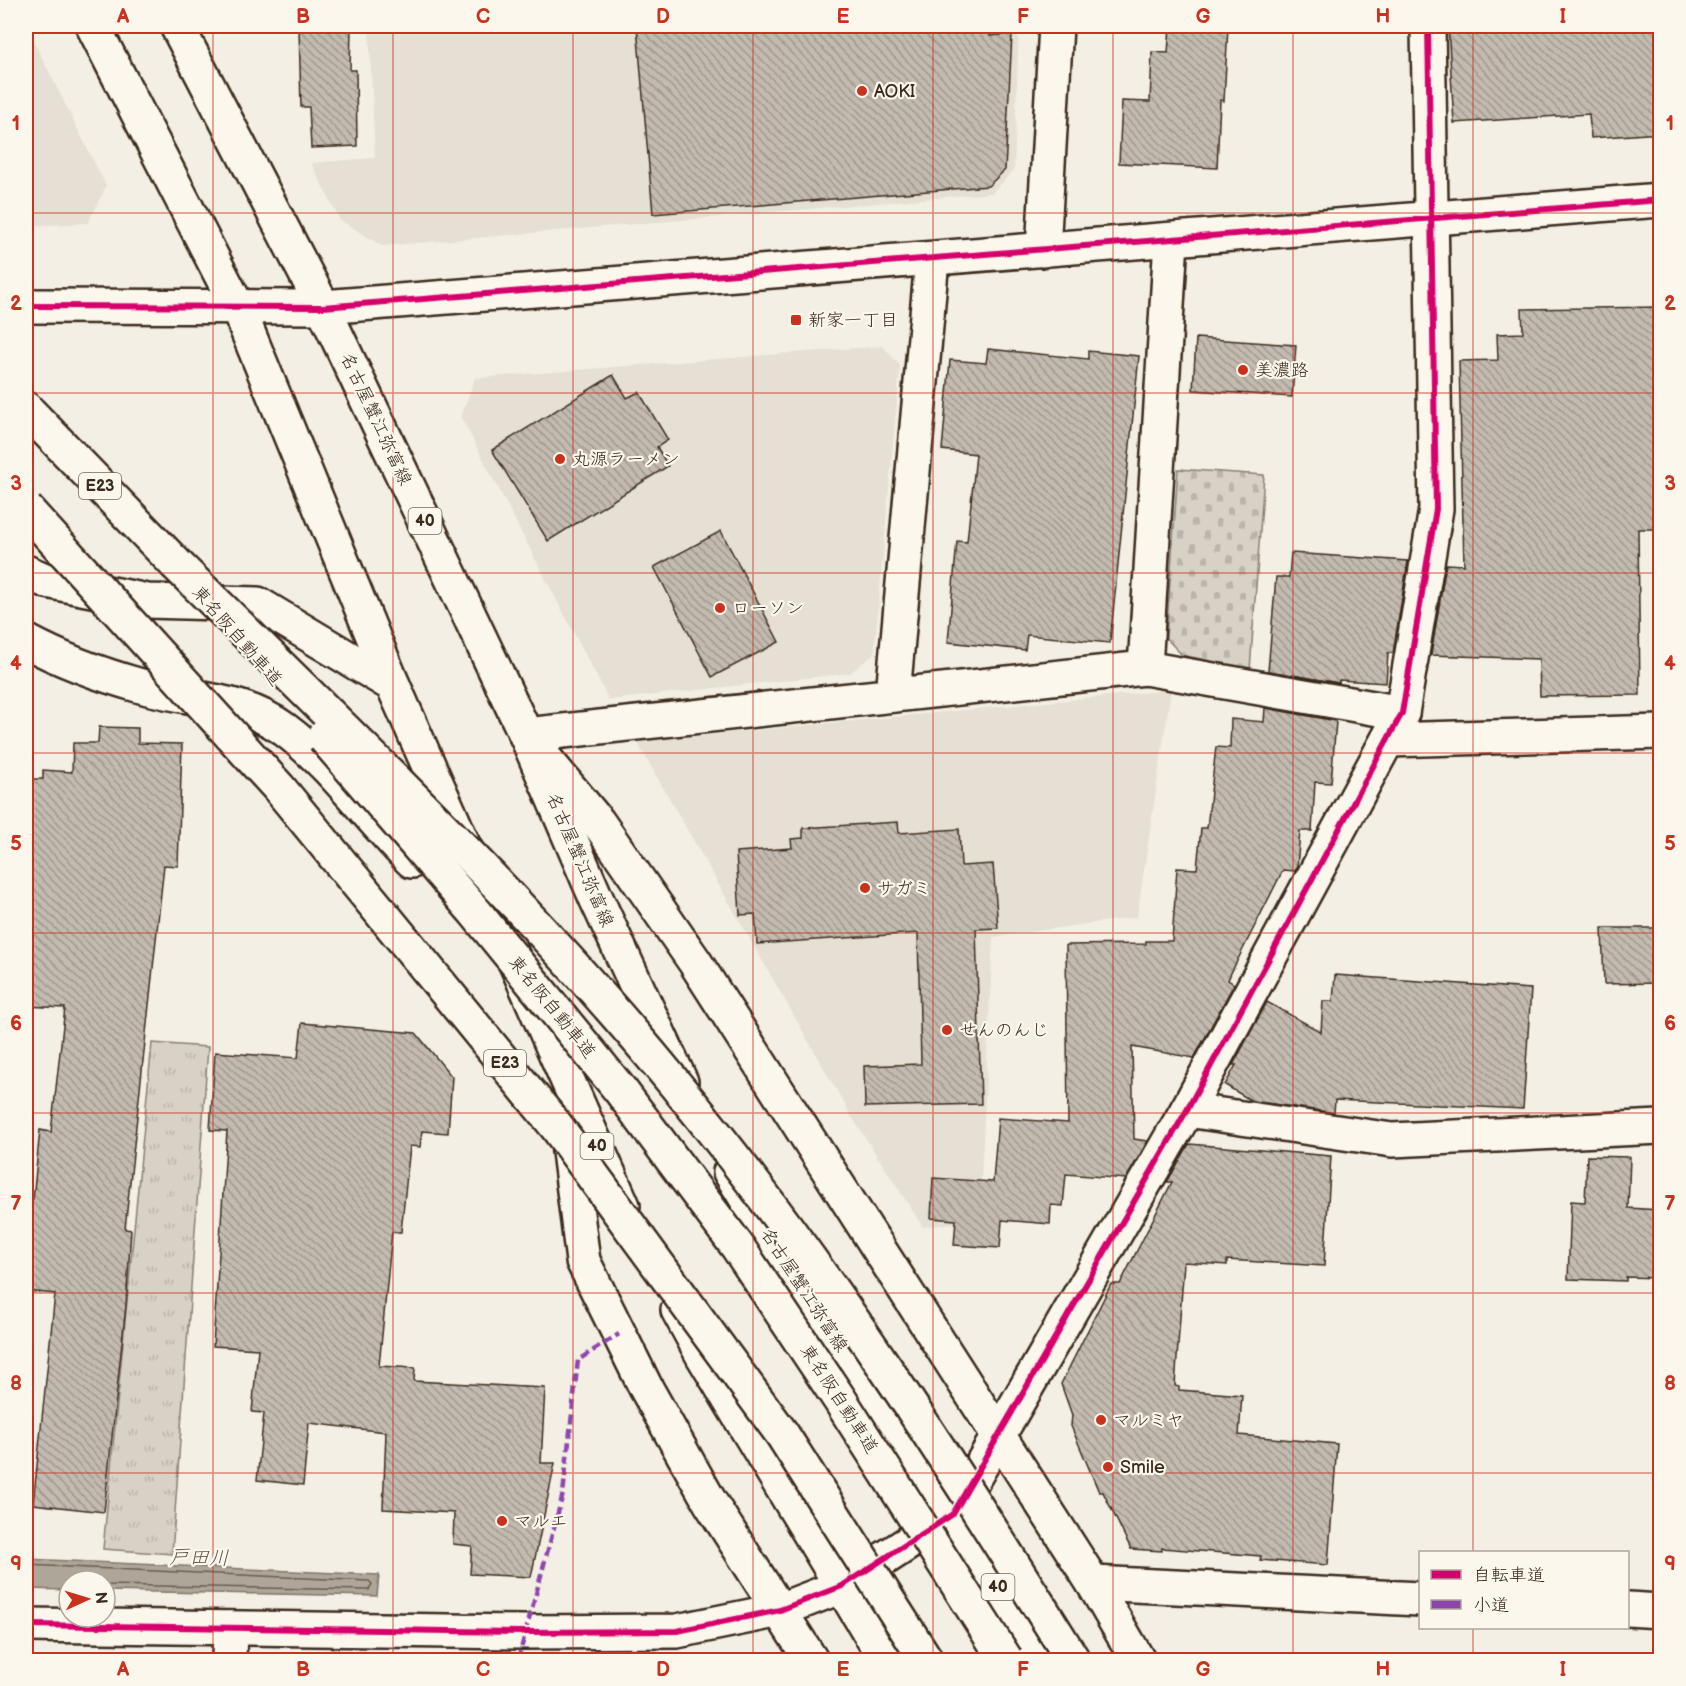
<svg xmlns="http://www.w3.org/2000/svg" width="1686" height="1686" font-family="'Balsamiq Sans','Klee One',sans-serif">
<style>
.built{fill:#e5dfd4}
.grass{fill:url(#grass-tufts);stroke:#8a7e72;stroke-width:1.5}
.cemetery{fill:url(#cemetery-stones);stroke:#8a7e72;stroke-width:1.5}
.water{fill:#afa69a;stroke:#817468;stroke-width:1.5}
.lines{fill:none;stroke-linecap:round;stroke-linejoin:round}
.shore{stroke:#695c50;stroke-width:1.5}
.building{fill:url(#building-back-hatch);stroke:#3b2a1e;stroke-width:1.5}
.minor-casing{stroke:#3b2a1e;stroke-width:38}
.major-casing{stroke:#3b2a1e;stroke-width:38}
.highway-casing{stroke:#3b2a1e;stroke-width:38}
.minor{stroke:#fbf7ec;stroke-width:33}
.major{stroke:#fbf7ec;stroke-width:33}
.highway{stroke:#fbf7ec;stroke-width:33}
.highway-bridge-casing{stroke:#3b2a1e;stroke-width:38;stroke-linecap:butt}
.highway-bridge{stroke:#fbf7ec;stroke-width:33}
.quiet{stroke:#8e44ad;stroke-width:4.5;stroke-dasharray:9 4.5;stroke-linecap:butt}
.cycleway-casing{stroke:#fbf7ec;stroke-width:10}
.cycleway{stroke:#d6006c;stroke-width:6}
.grid{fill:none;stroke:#c8321e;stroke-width:1.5;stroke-opacity:0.55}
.poi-dot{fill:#c8321e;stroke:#fbf7ec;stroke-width:2}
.labels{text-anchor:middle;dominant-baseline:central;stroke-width:4.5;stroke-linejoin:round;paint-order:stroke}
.shield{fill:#fbf7ec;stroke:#75685c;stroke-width:1.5}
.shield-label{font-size:16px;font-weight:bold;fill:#3b2a1e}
.poi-label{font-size:18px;fill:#3b2a1e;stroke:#fbf7ec;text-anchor:start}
.street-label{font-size:18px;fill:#3b2a1e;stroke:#fbf7ec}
.water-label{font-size:20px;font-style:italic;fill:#645549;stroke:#fbf7ec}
.neatline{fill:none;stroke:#c8321e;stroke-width:2}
.grid-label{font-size:20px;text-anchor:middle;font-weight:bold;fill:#c8321e}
</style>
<defs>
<pattern id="grass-tufts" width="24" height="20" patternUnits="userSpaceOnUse" patternTransform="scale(1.5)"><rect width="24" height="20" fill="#d8d1c6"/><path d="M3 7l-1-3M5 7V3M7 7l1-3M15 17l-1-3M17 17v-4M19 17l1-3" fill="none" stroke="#bab4aa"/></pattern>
<pattern id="cemetery-stones" width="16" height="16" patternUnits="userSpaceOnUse" patternTransform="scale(1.5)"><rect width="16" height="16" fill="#d8d1c6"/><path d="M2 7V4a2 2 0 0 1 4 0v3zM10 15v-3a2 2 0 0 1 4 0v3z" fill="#bab4aa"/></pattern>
<pattern id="building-back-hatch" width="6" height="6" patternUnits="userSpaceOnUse" patternTransform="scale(1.5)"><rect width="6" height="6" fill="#c3bbb0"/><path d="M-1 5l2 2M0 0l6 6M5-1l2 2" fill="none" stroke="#a0988f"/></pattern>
</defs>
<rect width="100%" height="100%" fill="#f3efe4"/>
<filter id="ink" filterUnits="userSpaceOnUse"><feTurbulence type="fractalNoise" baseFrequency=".0167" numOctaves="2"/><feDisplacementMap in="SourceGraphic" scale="12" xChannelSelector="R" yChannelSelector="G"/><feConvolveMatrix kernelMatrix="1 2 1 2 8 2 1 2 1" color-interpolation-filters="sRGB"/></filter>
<g filter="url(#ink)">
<g class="built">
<path d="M 26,26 L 106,186 L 88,223 L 26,226 Z"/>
<path d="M 369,26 L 1019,26 L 1014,170 L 992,193 L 382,246 L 340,220 L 311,163 L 375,158 Z"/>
<path d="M 883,346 L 900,366 L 874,654 L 850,673 L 609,700 L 461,417 L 475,378 Z"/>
<path d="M 1171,690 L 1137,917 L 993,937 L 979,1220 L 923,1227 L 852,1117 L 637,742 Z"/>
</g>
<path class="grass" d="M 152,1043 L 208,1047 L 172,1554 L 103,1549 Z"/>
<path class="cemetery" d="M 1178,469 L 1264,475 L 1250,670 L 1182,655 L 1166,638 Z"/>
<path class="water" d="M 26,1559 L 379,1575 L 377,1596 L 105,1591 L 105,1581 L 69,1581 L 69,1590 L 26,1589 Z"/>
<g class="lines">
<path class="shore" d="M 26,1565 L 369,1581 L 372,1584 L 369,1590 L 105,1585"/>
</g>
<g class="building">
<path d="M 637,26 L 989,26 L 990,36 L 1012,34 L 1005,170 L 988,186 L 653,214 Z"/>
<path d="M 1170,26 L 1228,26 L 1224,101 L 1220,100 L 1217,168 L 1119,163 L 1122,101 L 1150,102 L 1152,52 L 1168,53 Z"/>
<path d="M 1448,26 L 1660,26 L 1660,133 L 1591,138 L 1589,114 L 1454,123 Z"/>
<path d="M 299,28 L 351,29 L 350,70 L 356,70 L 357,146 L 311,148 L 309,107 L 301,107 Z"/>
<path d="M 1660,307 L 1660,529 L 1638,529 L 1640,695 L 1540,696 L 1539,659 L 1431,655 L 1446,564 L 1464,565 L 1459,361 L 1498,360 L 1497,334 L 1523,333 L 1522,309 Z"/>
<path d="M 1196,338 L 1296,345 L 1292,397 L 1193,390 Z"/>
<path d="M 988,349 L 1088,359 L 1088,351 L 1139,356 L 1110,643 L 1027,635 L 1025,650 L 948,642 L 957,541 L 967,542 L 976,454 L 942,450 L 950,360 L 986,363 Z"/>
<path d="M 613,375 L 627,398 L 639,392 L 668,440 L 657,447 L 668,466 L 548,541 L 492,450 Z"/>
<path d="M 721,531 L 779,642 L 712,677 L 654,567 Z"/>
<path d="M 1291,553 L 1408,561 L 1393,653 L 1388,653 L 1386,683 L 1339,680 L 1339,683 L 1268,671 L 1276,577 L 1289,577 Z"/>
<path d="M 1265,708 L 1336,721 L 1331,783 L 1315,782 L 1312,831 L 1300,831 L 1297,868 L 1295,871 L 1283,870 L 1231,973 L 1228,980 L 1234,984 L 1194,1058 L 1132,1047 L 1134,1139 L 1148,1141 L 1126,1179 L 1066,1174 L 1063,1206 L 1051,1205 L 1050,1224 L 1002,1220 L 1000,1248 L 954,1245 L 956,1220 L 931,1218 L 933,1178 L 993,1182 L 998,1118 L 1068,1123 L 1066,945 L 1146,944 L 1146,941 L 1172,941 L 1177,868 L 1197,869 L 1201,828 L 1207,828 L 1216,747 L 1230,748 L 1231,719 L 1264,722 Z"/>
<path d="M 99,727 L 138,728 L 138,743 L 182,744 L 178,866 L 164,865 L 125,1229 L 131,1230 L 126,1305 L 104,1512 L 33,1504 L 55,1294 L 26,1291 L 26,1200 L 33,1200 L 40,1130 L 51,1132 L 65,1008 L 26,1006 L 30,779 L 43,779 L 43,770 L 72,772 L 73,743 L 98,743 Z"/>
<path d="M 898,822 L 899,833 L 959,829 L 961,866 L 993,864 L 998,928 L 976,929 L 981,1104 L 865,1107 L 864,1066 L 921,1064 L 918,933 L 757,944 L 755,914 L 740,915 L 736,852 L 792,848 L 791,839 L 803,838 L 803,828 Z"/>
<path d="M 1602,928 L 1660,928 L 1660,983 L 1604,984 Z"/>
<path d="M 1335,975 L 1531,989 L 1523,1109 L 1335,1100 L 1334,1113 L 1252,1101 L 1225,1085 L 1236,1065 L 1233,1065 L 1267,1002 L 1321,1032 L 1323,1001 L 1333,1001 Z"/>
<path d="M 302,1023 L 416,1033 L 452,1077 L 448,1133 L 422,1131 L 420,1147 L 410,1146 L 401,1232 L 392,1232 L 379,1366 L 415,1368 L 414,1381 L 545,1388 L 541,1463 L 555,1463 L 531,1577 L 470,1574 L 472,1546 L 453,1544 L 454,1513 L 383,1509 L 386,1432 L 309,1423 L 303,1485 L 257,1480 L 264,1413 L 252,1412 L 258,1349 L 213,1346 L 227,1131 L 210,1130 L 215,1052 L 298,1058 Z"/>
<path d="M 1189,1144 L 1331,1156 L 1324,1266 L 1227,1260 L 1227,1265 L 1184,1262 L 1175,1386 L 1179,1387 L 1179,1390 L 1242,1395 L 1239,1435 L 1337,1444 L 1328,1565 L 1260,1560 L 1261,1556 L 1162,1548 L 1162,1551 L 1131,1549 L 1103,1492 L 1099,1492 L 1071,1426 L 1072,1415 L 1061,1384 L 1111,1284 L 1120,1284 L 1172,1182 L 1167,1182 Z"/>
<path d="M 1587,1156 L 1630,1157 L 1628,1208 L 1660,1210 L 1660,1278 L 1626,1277 L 1626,1281 L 1568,1279 L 1571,1201 L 1585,1202 Z"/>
</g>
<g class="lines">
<g class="minor-casing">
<g id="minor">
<path d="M 1043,250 L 1056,26"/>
<path d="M 26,306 L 323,307 L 1660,200"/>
<path d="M 26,641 C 61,660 102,675 141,686 C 189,700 242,698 284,729 C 333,765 369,819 412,861"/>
<path d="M 1145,668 L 1171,240"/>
<path d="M 893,695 L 932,259"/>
<path d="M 526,735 L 1145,668 L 1402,713"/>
<path d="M 1389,740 L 1660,732"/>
<path d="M 533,744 L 598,822 L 695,962 L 1093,1583 L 1138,1660"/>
<path d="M 1187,1110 L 1392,1140 L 1660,1127"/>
<path d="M 566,1128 L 583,1261 L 646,1388 L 710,1502 L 811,1660"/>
<path d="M 1093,1583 L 1420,1599"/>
<path d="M 1628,1609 L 1660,1611"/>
<path d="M 26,1625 L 523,1632 L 677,1631 L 780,1610 L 842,1586 L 953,1514 L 1187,1110 L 1402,713 L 1436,509 L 1428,26"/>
<path d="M 229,1660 L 230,1628"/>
</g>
</g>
<g class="major-casing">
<g id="major">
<path d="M 93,26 L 238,308 L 393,685 L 623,1206"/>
<path d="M 177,26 L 323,307 L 526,735 L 596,898 L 681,1082"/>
<path d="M 730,1172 L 806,1296 L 953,1514 L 1043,1660"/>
<path d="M 678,1310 L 703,1356 L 886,1660"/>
</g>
</g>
<g class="highway-casing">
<g id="highway">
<path d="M 26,409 L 175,563"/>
<path d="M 26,572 L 47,581 L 147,601 L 258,604 L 393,685"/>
</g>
</g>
<use href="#minor" class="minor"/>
<use href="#major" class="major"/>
<use href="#highway" class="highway"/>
<g class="highway-bridge-casing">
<g id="highway-bridge">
<path d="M 26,509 L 279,788 L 557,1127 L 782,1434 L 926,1660"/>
<path d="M 175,563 C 346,732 522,897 675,1084 C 824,1264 950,1463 1073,1660"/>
<path d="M 324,737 L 475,912 L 621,1091 L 737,1246 L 840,1400 L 1006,1660"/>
</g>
</g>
<use href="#highway-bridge" class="highway-bridge"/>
<path class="quiet" d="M 518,1660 L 563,1494 L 578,1360 L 619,1334"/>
<g class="cycleway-casing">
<g id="cycleway">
<path d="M 26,306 L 323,307 L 1660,200"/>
<path d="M 26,1625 L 523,1632 L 677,1631 L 780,1610 L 842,1586 L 953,1514 L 1187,1110 L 1402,713 L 1436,509 L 1428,26"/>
</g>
</g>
<use href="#cycleway" class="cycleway"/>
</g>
</g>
<path class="grid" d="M 213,26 L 213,1660M 393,26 L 393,1660M 573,26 L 573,1660M 753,26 L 753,1660M 933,26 L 933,1660M 1113,26 L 1113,1660M 1293,26 L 1293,1660M 1473,26 L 1473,1552M 26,213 L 1660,213M 26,393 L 1660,393M 26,573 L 1660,573M 26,753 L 1660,753M 26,933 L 1660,933M 26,1113 L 1660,1113M 26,1293 L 1660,1293M 26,1473 L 1660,1473M 1473,1628 L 1473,1660"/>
<g class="poi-dot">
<circle cx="862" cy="91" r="6"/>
<rect x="790" y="314" width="12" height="12" rx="3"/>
<circle cx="1243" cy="370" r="6"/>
<circle cx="560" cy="459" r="6"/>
<circle cx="720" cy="608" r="6"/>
<circle cx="865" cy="888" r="6"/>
<circle cx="947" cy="1030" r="6"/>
<circle cx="1101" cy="1420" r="6"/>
<circle cx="1108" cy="1467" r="6"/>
<circle cx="502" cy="1521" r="6"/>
</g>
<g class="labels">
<g class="shield">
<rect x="79" y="473" width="42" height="26" rx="4.5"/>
<rect x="408.5" y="508" width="33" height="26" rx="4.5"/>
<rect x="484" y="1050" width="42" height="26" rx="4.5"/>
<rect x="580.5" y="1133" width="33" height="26" rx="4.5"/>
<rect x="981.5" y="1574" width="33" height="26" rx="4.5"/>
</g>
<g class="shield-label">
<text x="100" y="486">E23</text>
<text x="425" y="521">40</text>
<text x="505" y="1063">E23</text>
<text x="597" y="1146">40</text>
<text x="998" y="1587">40</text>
</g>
<g class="poi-label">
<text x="874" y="91">AOKI</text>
<text x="808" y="320">新家一丁目</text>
<text x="1255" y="370">美濃路</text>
<text x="572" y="459">丸源ラーメン</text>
<text x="732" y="608">ローソン</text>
<text x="877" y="888">サガミ</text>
<text x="959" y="1030">せんのんじ</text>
<text x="1113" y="1420">マルミヤ</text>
<text x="1120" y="1467">Smile</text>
<text x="514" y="1521">マルエ</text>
</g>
<g class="street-label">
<text transform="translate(376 419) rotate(65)">名古屋蟹江弥富線</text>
<text transform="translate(237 636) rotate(49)">東名阪自動車道</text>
<text transform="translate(580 860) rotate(67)">名古屋蟹江弥富線</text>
<text transform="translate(552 1007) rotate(51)">東名阪自動車道</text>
<text transform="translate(804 1290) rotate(57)">名古屋蟹江弥富線</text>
<text transform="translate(839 1399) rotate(57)">東名阪自動車道</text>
</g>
<g class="water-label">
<text transform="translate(199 1558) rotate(1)">戸田川</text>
</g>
</g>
<rect width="1686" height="1686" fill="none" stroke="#fbf7ec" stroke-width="66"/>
<rect x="1419" y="1551" width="210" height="78" fill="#fbf7ec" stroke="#aea59a" stroke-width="1.5"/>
<rect x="1431" y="1570" width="30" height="9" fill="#d6006c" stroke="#aea59a" stroke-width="1.5"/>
<text x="1473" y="1581" font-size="18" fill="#3b2a1e">自転車道</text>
<rect x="1431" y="1600" width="30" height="9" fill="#8e44ad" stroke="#aea59a" stroke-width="1.5"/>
<text x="1473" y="1611" font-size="18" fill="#3b2a1e">小道</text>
<g transform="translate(87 1599) rotate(86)"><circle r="28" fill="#fbf7ec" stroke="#aea59a" stroke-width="1.5"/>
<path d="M0-4.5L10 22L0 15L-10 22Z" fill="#c8321e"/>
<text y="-9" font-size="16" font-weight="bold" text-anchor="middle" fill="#3b2a1e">N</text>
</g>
<rect x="33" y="33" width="1620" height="1620" class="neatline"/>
<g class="grid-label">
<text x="123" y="23">A</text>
<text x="303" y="23">B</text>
<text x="483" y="23">C</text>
<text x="663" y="23">D</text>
<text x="843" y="23">E</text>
<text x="1023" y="23">F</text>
<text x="1203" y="23">G</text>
<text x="1383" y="23">H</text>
<text x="1563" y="23">I</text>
<text x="16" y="130">1</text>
<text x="1670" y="130">1</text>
<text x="16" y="310">2</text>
<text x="1670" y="310">2</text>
<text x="16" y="490">3</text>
<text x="1670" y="490">3</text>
<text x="16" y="670">4</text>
<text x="1670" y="670">4</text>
<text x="16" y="850">5</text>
<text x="1670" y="850">5</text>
<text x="16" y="1030">6</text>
<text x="1670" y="1030">6</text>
<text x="16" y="1210">7</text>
<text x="1670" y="1210">7</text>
<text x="16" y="1390">8</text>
<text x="1670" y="1390">8</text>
<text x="16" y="1570">9</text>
<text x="1670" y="1570">9</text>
<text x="123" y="1676">A</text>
<text x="303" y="1676">B</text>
<text x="483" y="1676">C</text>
<text x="663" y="1676">D</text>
<text x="843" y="1676">E</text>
<text x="1023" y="1676">F</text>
<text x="1203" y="1676">G</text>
<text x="1383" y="1676">H</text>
<text x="1563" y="1676">I</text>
</g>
</svg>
